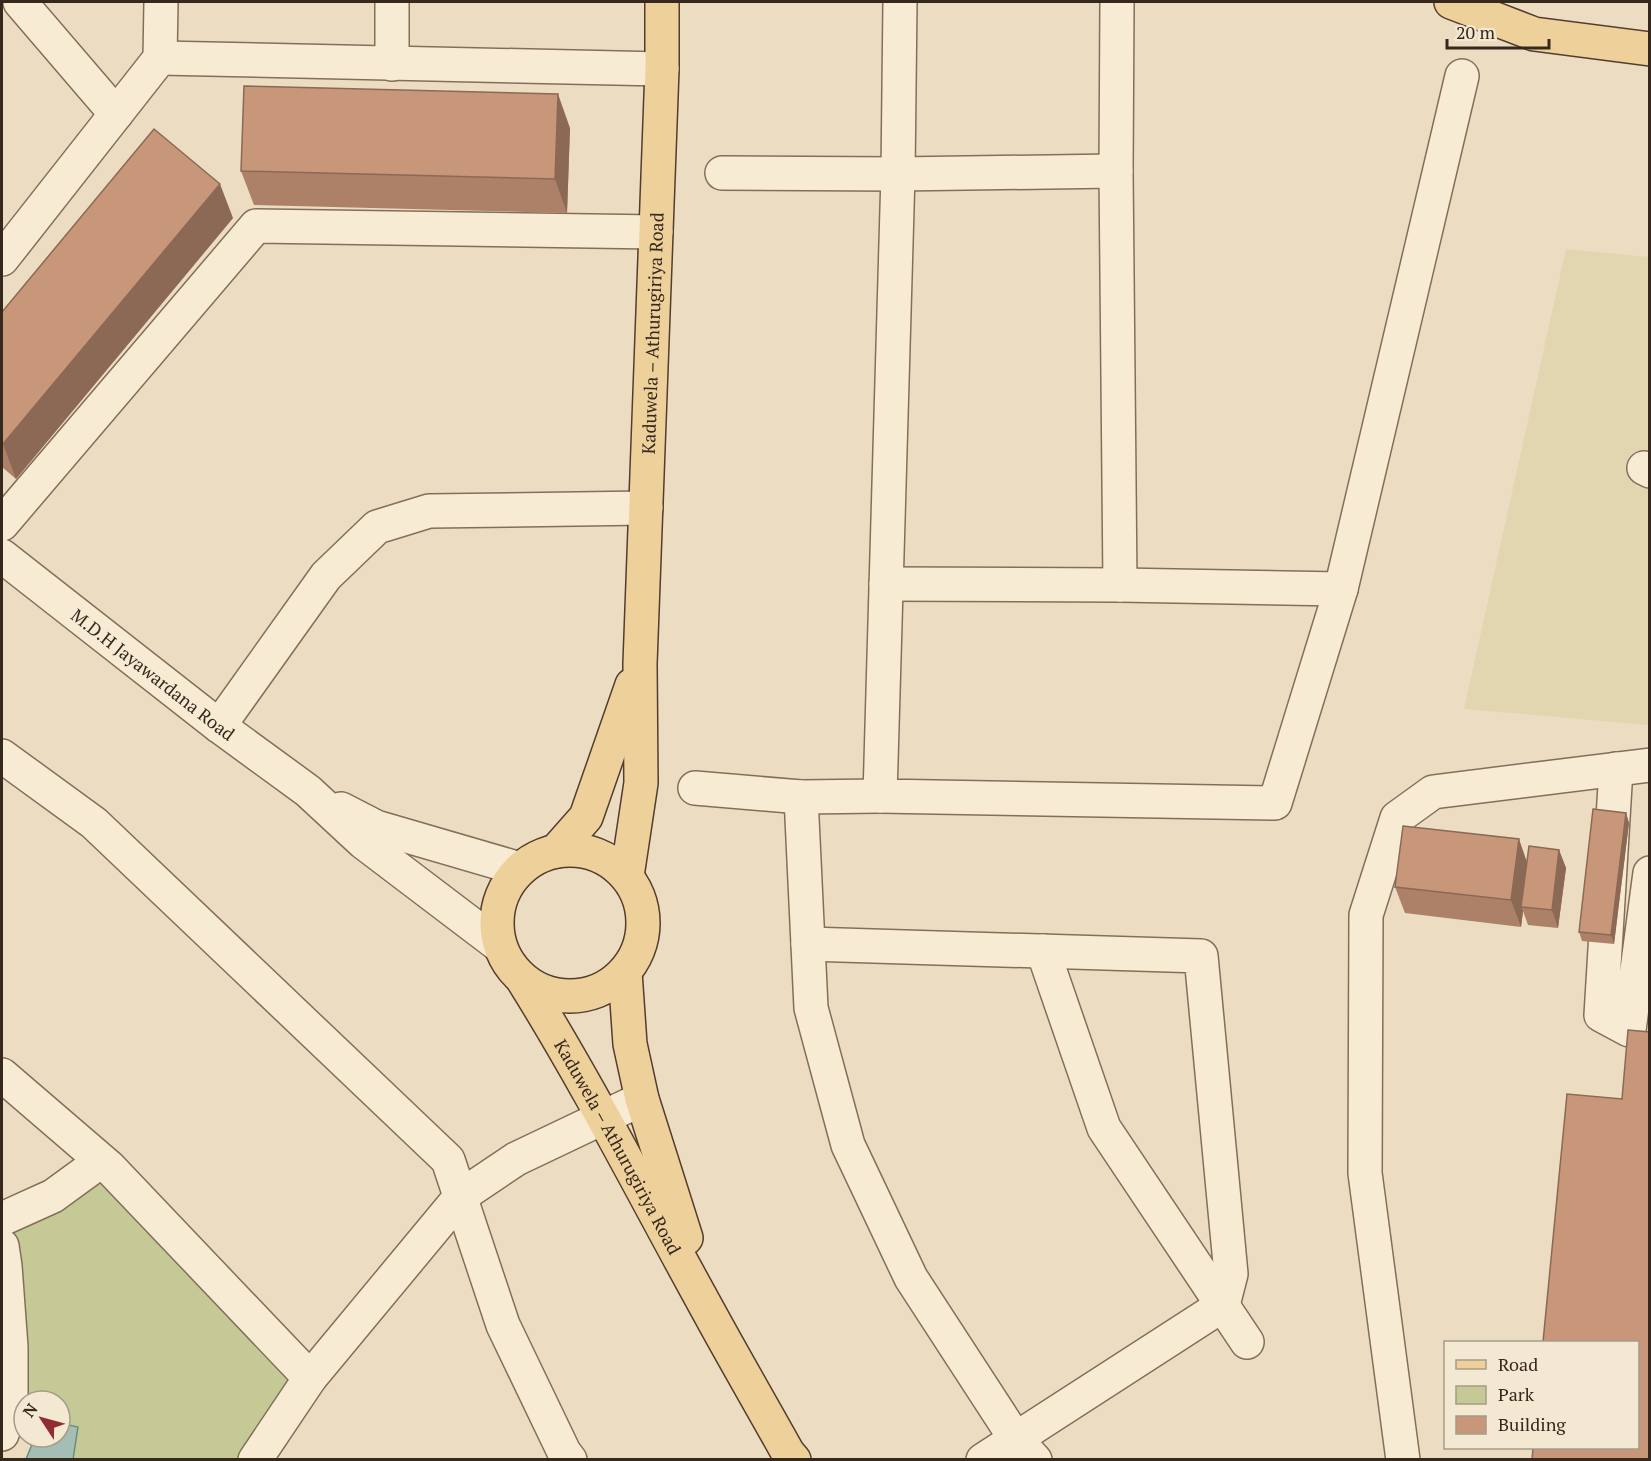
<svg xmlns="http://www.w3.org/2000/svg" width="1651" height="1461" font-family="'PT Serif',serif">
<style>
.farmland{fill:#e1d6af}
.green{fill:#c5c996}
.water{fill:#a4beb5;stroke:#6c8c82;stroke-width:1.5}
.lines{fill:none;stroke-linecap:round;stroke-linejoin:round}
.minor-casing{stroke:#846e5a;stroke-width:36}
.major-casing{stroke:#523d2e;stroke-width:36}
.minor{stroke:#f7ebd4;stroke-width:33}
.major{stroke:#eed09b;stroke-width:33}
.wall{fill:#ac8168}
.shaded-wall{fill:#8c6955}
.building{fill:#c89679;stroke:#8c6955;stroke-width:1.5}
.labels{text-anchor:middle;dominant-baseline:central;stroke-width:6;stroke-linejoin:round;paint-order:stroke}
.street-label{font-size:18px;fill:#35281d;stroke:#f3e8d1}
</style>
<rect width="100%" height="100%" fill="#ecddc2"/>
<path class="farmland" d="M 1566,249 L 1649,257 L 1649,725 L 1464,709 Z"/>
<path class="green" d="M 101,1161 L 310,1378 L 255,1459 L 73,1459 L 78,1427 L 60,1421 L 60,1401 L 24,1401 L 2,1219 Z"/>
<path class="water" d="M 60,1423 L 78,1427 L 73,1459 L 26,1459 L 35,1437 L 60,1437 Z"/>
<g class="lines">
<g class="minor-casing">
<g id="minor">
<path d="M 20,2 L 116,114"/>
<path d="M 900,2 L 898,174 L 880,796 L 1275,803 L 1341,589 L 1462,76"/>
<path d="M 1117,2 L 1116,171 L 1120,585"/>
<path d="M 160,58 L 662,69"/>
<path d="M 392,64 L 392,2"/>
<path d="M 722,173 L 898,174 L 1116,171"/>
<path d="M 2,259 L 160,58 L 161,2"/>
<path d="M 1644,468 L 1650,471"/>
<path d="M 2,524 L 256,226 L 656,232"/>
<path id="s1" d="M 2,556 L 219,726 L 308,791 L 363,842 L 500,946"/>
<path d="M 886,584 L 1120,585 L 1341,589"/>
<path d="M 219,726 L 326,576 L 377,527 L 429,511 L 646,508"/>
<path d="M 2,756 L 94,823 L 448,1160 L 503,1325 L 564,1452 L 570,1460"/>
<path d="M 1616,769 L 1601,1015 L 1629,1030 L 1650,873"/>
<path d="M 695,788 L 801,797 L 880,796"/>
<path d="M 801,797 L 811,1008 L 848,1145 L 911,1278 L 1015,1438 L 1035,1460"/>
<path d="M 341,809 L 376,827 L 520,869"/>
<path d="M 808,944 L 1201,956 L 1231,1274 L 1223,1305 L 983,1460"/>
<path d="M 1043,951 L 1104,1128 L 1247,1342"/>
<path d="M 2,1075 L 109,1167 L 310,1378"/>
<path d="M 2,1219 L 53,1196 L 101,1161"/>
<path d="M 2,1246 L 5,1266 L 11,1347 L 11,1408 L 2,1434"/>
<path d="M 255,1460 L 310,1378 L 461,1196 L 516,1159 L 642,1099"/>
<path d="M 1403,1460 L 1365,1173 L 1366,915 L 1397,818 L 1433,792 L 1650,765"/>
</g>
</g>
<g class="major-casing">
<g id="major">
<path d="M 1451,2 L 1534,34 L 1650,49"/>
<circle cx="570" cy="923" r="73"/>
<path d="M 556,851 L 586,817 L 632,685"/>
<path id="s2" d="M 627,876 L 641,783 L 640,664 L 662,69 L 662,2"/>
<path d="M 625,972 L 630,1044 L 642,1099 L 686,1238"/>
<path id="s3" d="M 523,980 C 591,1089 648,1202 710,1314 C 735,1360 762,1406 788,1453 L 794,1460"/>
</g>
</g>
<use href="#minor" class="minor"/>
<use href="#major" class="major"/>
</g>
<g class="wall">
<path d="M 570,128 L 567,213 L 254,205 L 241,171 Z"/>
<path d="M 233,218 L 16,479 L 2,467 L 2,312 Z"/>
<path d="M 1626,813 L 1629,823 L 1614,944 L 1582,941 L 1579,932 Z"/>
<path d="M 1559,850 L 1566,868 L 1558,928 L 1528,925 L 1523,911 L 1521,927 L 1405,913 L 1395,887 L 1527,862 Z"/>
</g>
<g class="shaded-wall">
<path d="M 558,94 L 570,128 L 567,213 L 555,179 Z"/>
<path d="M 220,184 L 233,218 L 16,479 L 3,444 Z"/>
<path d="M 1626,813 L 1629,823 L 1614,944 L 1611,935 Z"/>
<path d="M 1519,839 L 1528,865 L 1521,907 L 1523,911 L 1521,927 L 1511,900 Z"/>
<path d="M 1559,850 L 1566,868 L 1558,928 L 1552,910 Z"/>
</g>
<g class="building">
<path d="M 244,86 L 558,94 L 555,179 L 241,171 Z"/>
<path d="M 154,129 L 220,184 L 3,444 L 2,443 L 2,312 Z"/>
<path d="M 1593,809 L 1626,813 L 1611,935 L 1579,932 Z"/>
<path d="M 1403,826 L 1519,839 L 1511,900 L 1395,887 Z"/>
<path d="M 1529,846 L 1559,850 L 1552,910 L 1521,907 Z"/>
<path d="M 1628,1030 L 1650,1032 L 1650,1460 L 1532,1460 L 1533,1448 L 1638,1448 L 1638,1342 L 1543,1342 L 1567,1094 L 1622,1099 Z"/>
</g>
<g class="labels">
<g class="street-label">
<text stroke="none"><textPath href="#s2" startOffset="544">Kaduwela – Athurugiriya Road</textPath></text>
<text stroke="none"><textPath href="#s1" startOffset="192">M.D.H Jayawardana Road</textPath></text>
<text stroke="none"><textPath href="#s3" startOffset="192">Kaduwela – Athurugiriya Road</textPath></text>
</g>
</g>
<rect width="1651" height="1461" fill="none" stroke="#35281d" stroke-width="6"/>
<rect x="1444" y="1341" width="195" height="108" fill="#f3e8d1" stroke="#a79b89" stroke-width="1.5"/>
<rect x="1456" y="1360" width="30" height="9" fill="#eed09b" stroke="#a79b89" stroke-width="1.5"/>
<text x="1498" y="1371" font-size="18" fill="#35281d">Road</text>
<rect x="1456" y="1386" width="30" height="18" fill="#c5c996" stroke="#a79b89" stroke-width="1.5"/>
<text x="1498" y="1401" font-size="18" fill="#35281d">Park</text>
<rect x="1456" y="1416" width="30" height="18" fill="#c89679" stroke="#a79b89" stroke-width="1.5"/>
<text x="1498" y="1431" font-size="18" fill="#35281d">Building</text>
<g transform="translate(42 1419) rotate(306)"><circle r="28" fill="#f3e8d1" stroke="#a79b89" stroke-width="1.5"/>
<path d="M0-4.5L10 22L0 15L-10 22Z" fill="#902d32"/>
<text y="-9" font-size="16" font-weight="bold" text-anchor="middle" fill="#35281d">N</text>
</g>
<path d="M1447 39v9h102v-9" fill="none" stroke="#35281d" stroke-width="3"/>
<text x="1456" y="39" font-size="18" fill="#35281d" stroke="#f3e8d1" stroke-width="4.5" paint-order="stroke">20 m</text>
</svg>
